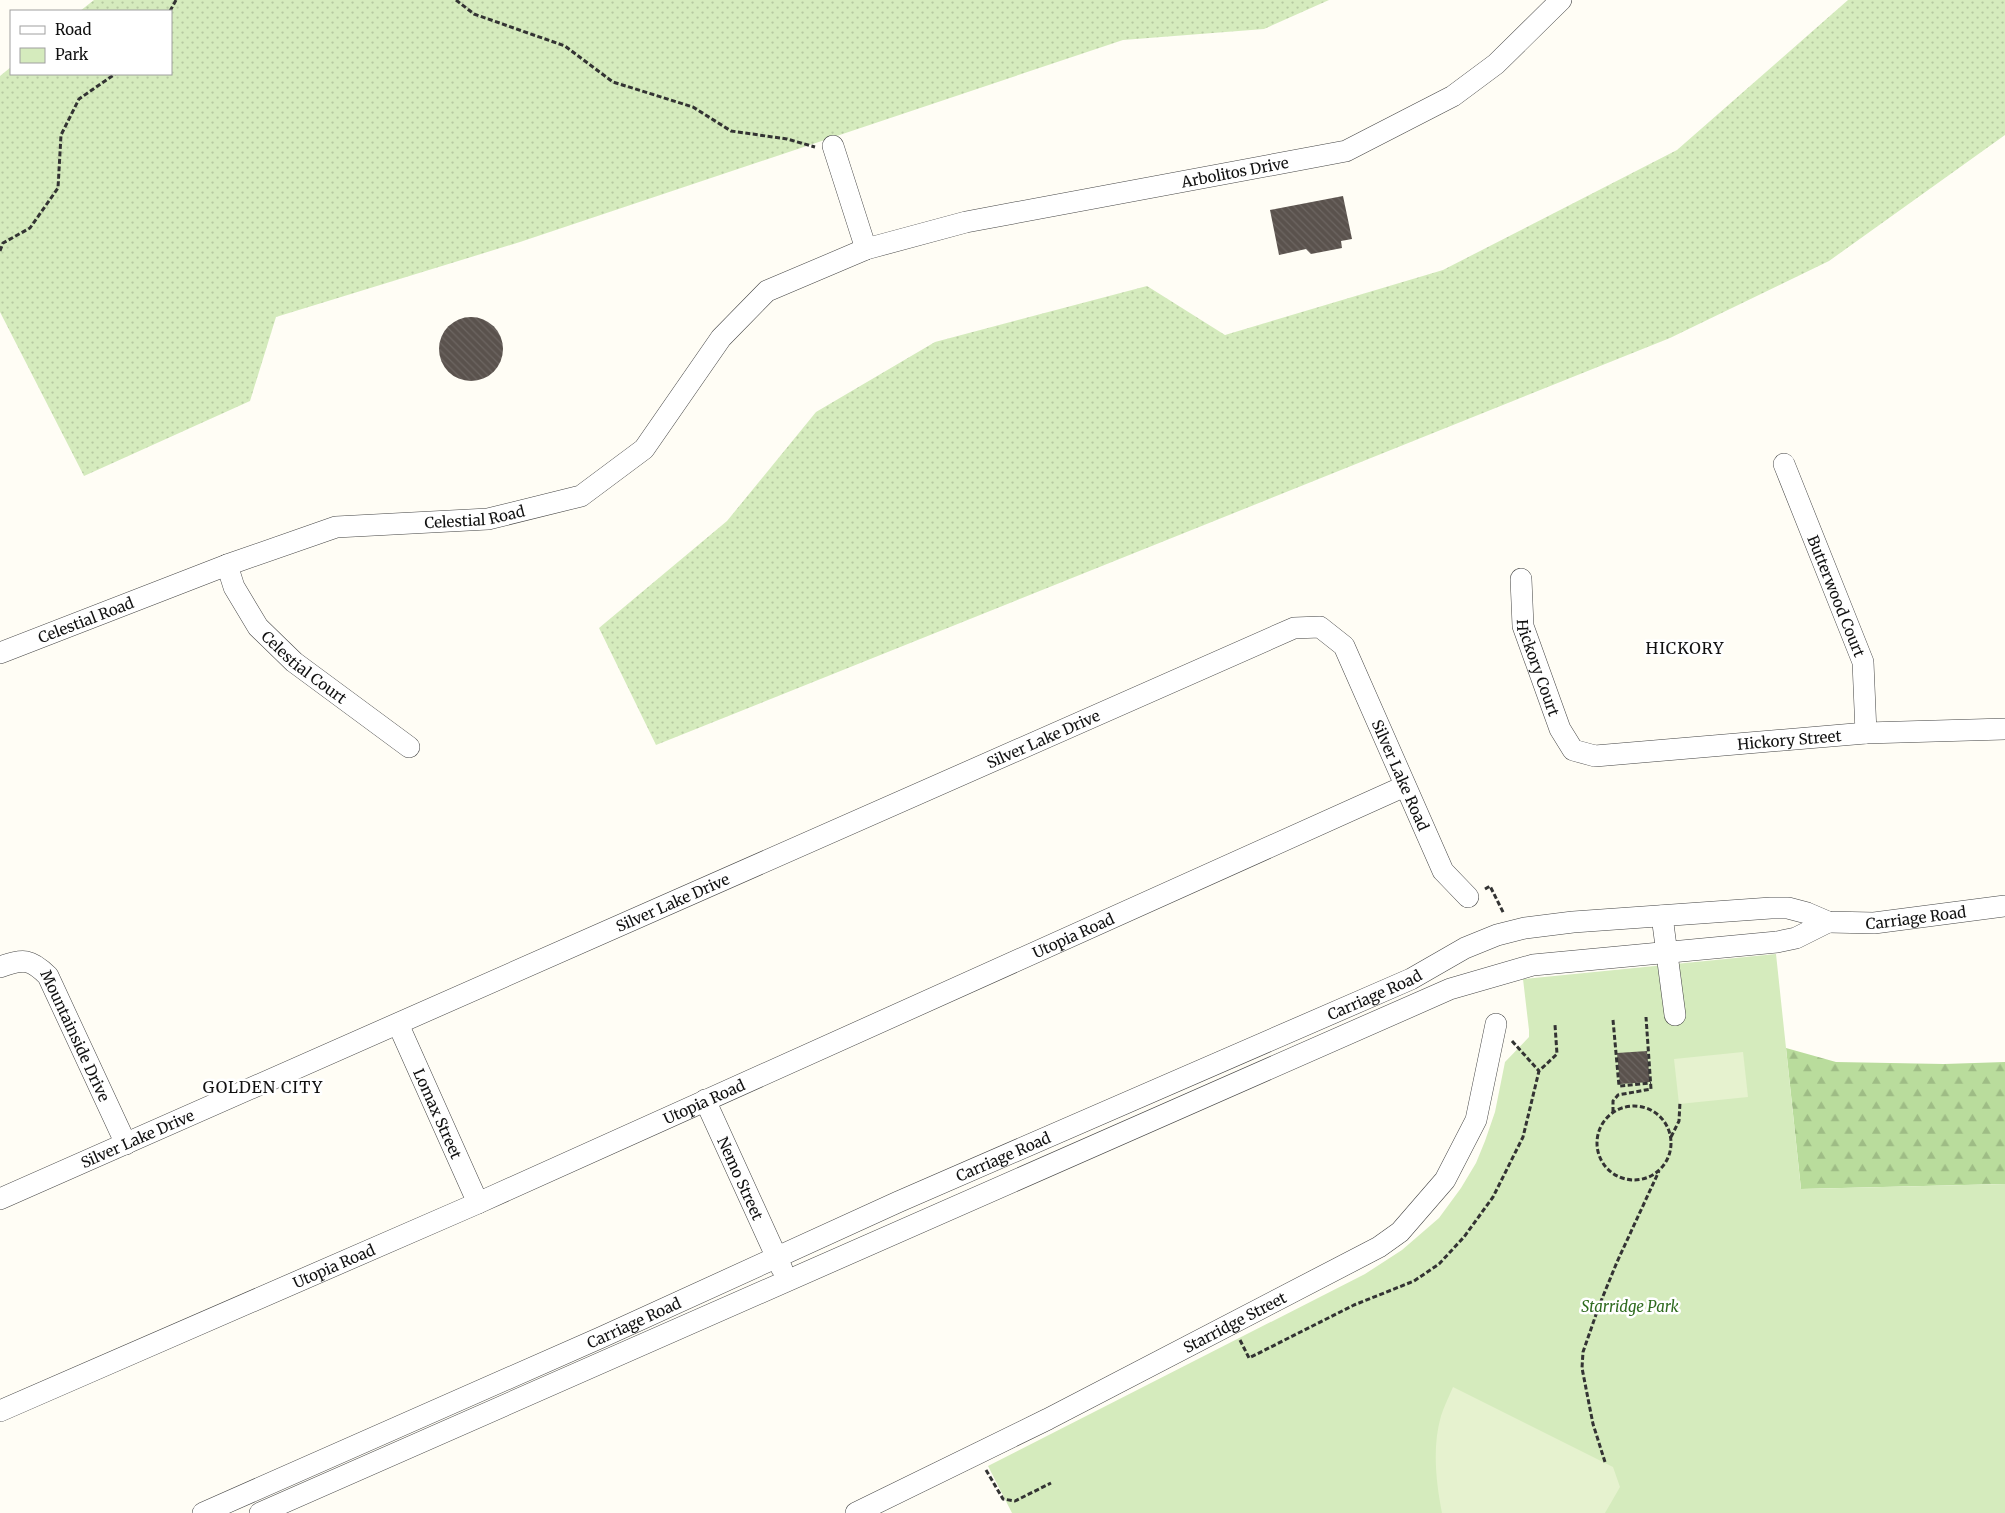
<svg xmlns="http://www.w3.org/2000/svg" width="2005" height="1513" font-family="Merriweather,serif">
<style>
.grass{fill:url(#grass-dots)}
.forest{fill:url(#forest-firs)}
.park{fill:#d5ebbd}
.pitch{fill:#e6f2cf}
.building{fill:url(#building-back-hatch)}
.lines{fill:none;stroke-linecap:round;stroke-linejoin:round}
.minor-casing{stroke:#444;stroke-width:22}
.path{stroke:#333;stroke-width:3;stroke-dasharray:5 2.5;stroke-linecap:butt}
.minor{stroke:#fff;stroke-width:21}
.labels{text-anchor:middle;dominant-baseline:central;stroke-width:5;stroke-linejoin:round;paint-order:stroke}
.street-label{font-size:15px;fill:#111;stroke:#fff}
.park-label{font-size:15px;font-style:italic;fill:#2f6b1f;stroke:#fff}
.neighbourhood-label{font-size:16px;letter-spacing:1px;fill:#111;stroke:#fff}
</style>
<defs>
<pattern id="grass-dots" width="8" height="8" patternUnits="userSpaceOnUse" patternTransform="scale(1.25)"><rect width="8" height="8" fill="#d5ebbd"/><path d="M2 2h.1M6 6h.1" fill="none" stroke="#b6c8a1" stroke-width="1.8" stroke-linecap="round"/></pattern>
<pattern id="forest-firs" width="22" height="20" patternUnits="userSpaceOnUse" patternTransform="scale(1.25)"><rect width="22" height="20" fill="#b9dc9c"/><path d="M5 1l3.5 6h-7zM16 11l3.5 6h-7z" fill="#9ebc85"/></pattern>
<pattern id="building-back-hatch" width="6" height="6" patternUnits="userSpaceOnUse" patternTransform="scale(1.25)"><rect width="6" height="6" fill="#5a524d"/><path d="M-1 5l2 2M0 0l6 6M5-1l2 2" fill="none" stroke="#6d6662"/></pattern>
</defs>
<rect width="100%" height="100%" fill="#fffdf5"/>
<g class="grass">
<path d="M 94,0 L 1329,0 L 1264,29 L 1123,40 L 520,242 L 276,317 L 250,401 L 84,476 L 0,312 L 0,76 L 11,67 L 11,74 L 171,74 L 171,11 L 80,11 Z"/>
<path d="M 1848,0 L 2005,0 L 2005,135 L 1829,261 L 1670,338 L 656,745 L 599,628 L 727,521 L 816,412 L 935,342 L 1147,286 L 1225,335 L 1443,270 L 1677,150 Z"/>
</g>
<path class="forest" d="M 1786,1048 L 1836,1062 L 1944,1064 L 2005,1062 L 2005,1184 L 1801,1189 Z"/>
<path class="park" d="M 1776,954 L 1801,1189 L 2005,1184 L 2005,1513 L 1012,1513 L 988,1466 L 1365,1274 L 1402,1250 L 1439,1218 L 1461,1188 L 1476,1163 L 1485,1141 L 1495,1112 L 1505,1062 L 1529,1037 L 1529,1030 L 1523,979 Z"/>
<g class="pitch">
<path d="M 1743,1052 L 1748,1097 L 1679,1104 L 1674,1059 Z"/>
<path d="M 1453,1387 L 1613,1467 L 1620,1487 L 1605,1513 L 1442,1513 C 1436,1482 1432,1447 1441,1416 C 1444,1406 1449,1397 1453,1387 Z"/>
</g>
<g class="building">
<path d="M 1343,196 L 1352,239 L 1341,241 L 1342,248 L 1311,254 L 1306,249 L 1279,255 L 1270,210 Z"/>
<circle cx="471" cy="349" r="32"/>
<path d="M 1647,1051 L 1650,1082 L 1620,1084 L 1617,1053 Z"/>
</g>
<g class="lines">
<g class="minor-casing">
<g id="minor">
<path d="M 833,146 L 866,249"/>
<path id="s1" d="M 1784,464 L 1863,662 L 1866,733"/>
<path id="s2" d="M 227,565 L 234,587 L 258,627 L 294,662 L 409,747"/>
<path id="s3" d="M 1521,579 L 1523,626 L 1560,729 L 1573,750 L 1595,756 L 1866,733 L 2005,729"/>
<path id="s4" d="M 0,653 L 227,565 L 336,527 L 488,519 L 581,496 L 644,449 L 721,338 L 767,291 L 866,249 L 966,222 L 1346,151 L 1453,96 L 1496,64 L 1561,0"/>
<path d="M 1662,916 L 1675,1015"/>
<path id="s5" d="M 0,967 C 23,958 31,959 48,976 L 126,1144"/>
<path id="s6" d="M 398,1024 L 478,1203"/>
<path id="s7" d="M 705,1100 L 782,1269"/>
<path id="s8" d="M 0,1199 L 1294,628 L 1320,627 L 1344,646 L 1443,871 L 1468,897"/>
<path id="s9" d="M 0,1411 L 478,1203 L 1405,786"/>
<path id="s10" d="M 203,1513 L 602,1337 L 898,1202 L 1411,979 L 1465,948 L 1497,935 L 1525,928 L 1573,922 L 1771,908 L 1788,908 L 1807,913 L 1828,922 L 1874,923 L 2005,906"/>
<path d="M 260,1513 L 1450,989 L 1533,965 L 1777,942 L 1796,938 L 1828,922"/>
<path id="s11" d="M 856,1513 L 1048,1419 L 1379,1247 L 1400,1232 L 1445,1180 L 1476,1120 L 1496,1024"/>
</g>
</g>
<g class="path">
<path d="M 456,0 L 474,14 L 565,46 L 613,82 L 693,107 L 731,131 L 787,139 L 815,147"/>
<path d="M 170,11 L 176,0"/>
<path d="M 0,251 L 3,243 L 30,228 L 58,188 L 61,135 L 79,99 L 115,74"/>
<path d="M 1485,889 L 1490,886 L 1504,914"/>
<path d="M 1613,1020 L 1619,1086 L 1651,1083"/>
<path d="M 1512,1041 L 1539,1071"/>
<circle cx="1634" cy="1143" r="37"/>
<path d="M 1613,1112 L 1613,1101 L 1618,1095 L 1651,1089 L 1646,1017"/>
<path d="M 1671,1137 L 1679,1121 L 1680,1102"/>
<path d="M 1240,1340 L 1249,1358 L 1354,1305 L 1414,1281 L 1439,1264 L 1464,1237 L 1493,1197 L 1523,1137 L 1539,1071 L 1557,1054 L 1555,1025"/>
<path d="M 1605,1462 L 1593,1424 L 1582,1368 L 1583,1352 L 1599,1306 L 1617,1262 L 1659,1171"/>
<path d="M 986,1470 L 1003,1499 L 1015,1501 L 1051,1483"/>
</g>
<use href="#minor" class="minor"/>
</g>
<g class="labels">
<g class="street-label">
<text stroke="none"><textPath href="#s4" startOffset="1371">Arbolitos Drive</textPath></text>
<text stroke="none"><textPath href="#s4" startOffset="498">Celestial Road</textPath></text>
<text stroke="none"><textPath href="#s1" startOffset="142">Butterwood Court</textPath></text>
<text stroke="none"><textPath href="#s4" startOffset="92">Celestial Road</textPath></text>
<text stroke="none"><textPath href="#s2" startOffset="131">Celestial Court</textPath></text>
<text stroke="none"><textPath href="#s3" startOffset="91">Hickory Court</textPath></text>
<text stroke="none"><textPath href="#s8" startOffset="1140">Silver Lake Drive</textPath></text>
<text stroke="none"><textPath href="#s3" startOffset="399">Hickory Street</textPath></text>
<text stroke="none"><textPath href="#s8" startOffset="1612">Silver Lake Road</textPath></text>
<text stroke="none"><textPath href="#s8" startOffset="735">Silver Lake Drive</textPath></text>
<text stroke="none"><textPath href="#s10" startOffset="1841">Carriage Road</textPath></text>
<text stroke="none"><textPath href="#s9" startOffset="1174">Utopia Road</textPath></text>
<text stroke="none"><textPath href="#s10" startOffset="1281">Carriage Road</textPath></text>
<text stroke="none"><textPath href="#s5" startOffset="119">Mountainside Drive</textPath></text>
<text stroke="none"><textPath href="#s9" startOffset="769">Utopia Road</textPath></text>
<text stroke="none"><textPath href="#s6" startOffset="98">Lomax Street</textPath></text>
<text stroke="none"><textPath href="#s8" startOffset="150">Silver Lake Drive</textPath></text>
<text stroke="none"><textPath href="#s10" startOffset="876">Carriage Road</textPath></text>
<text stroke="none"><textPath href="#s7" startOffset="86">Nemo Street</textPath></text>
<text stroke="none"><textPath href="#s9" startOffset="364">Utopia Road</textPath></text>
<text stroke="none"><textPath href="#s10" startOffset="471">Carriage Road</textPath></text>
<text stroke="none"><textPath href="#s11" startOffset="424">Starridge Street</textPath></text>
</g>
<g class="park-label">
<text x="1630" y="1306">Starridge Park</text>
</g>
<g class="neighbourhood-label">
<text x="1685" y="648">HICKORY</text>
<text x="263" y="1087">GOLDEN CITY</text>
</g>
</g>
<rect x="10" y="10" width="162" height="65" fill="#ffffff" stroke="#a0a0a0"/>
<rect x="20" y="26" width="25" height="8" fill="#ffffff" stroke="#a0a0a0"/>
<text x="55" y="35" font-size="15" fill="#111111">Road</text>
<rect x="20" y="48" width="25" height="15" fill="#d5ebbd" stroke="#a0a0a0"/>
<text x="55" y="60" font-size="15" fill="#111111">Park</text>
</svg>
